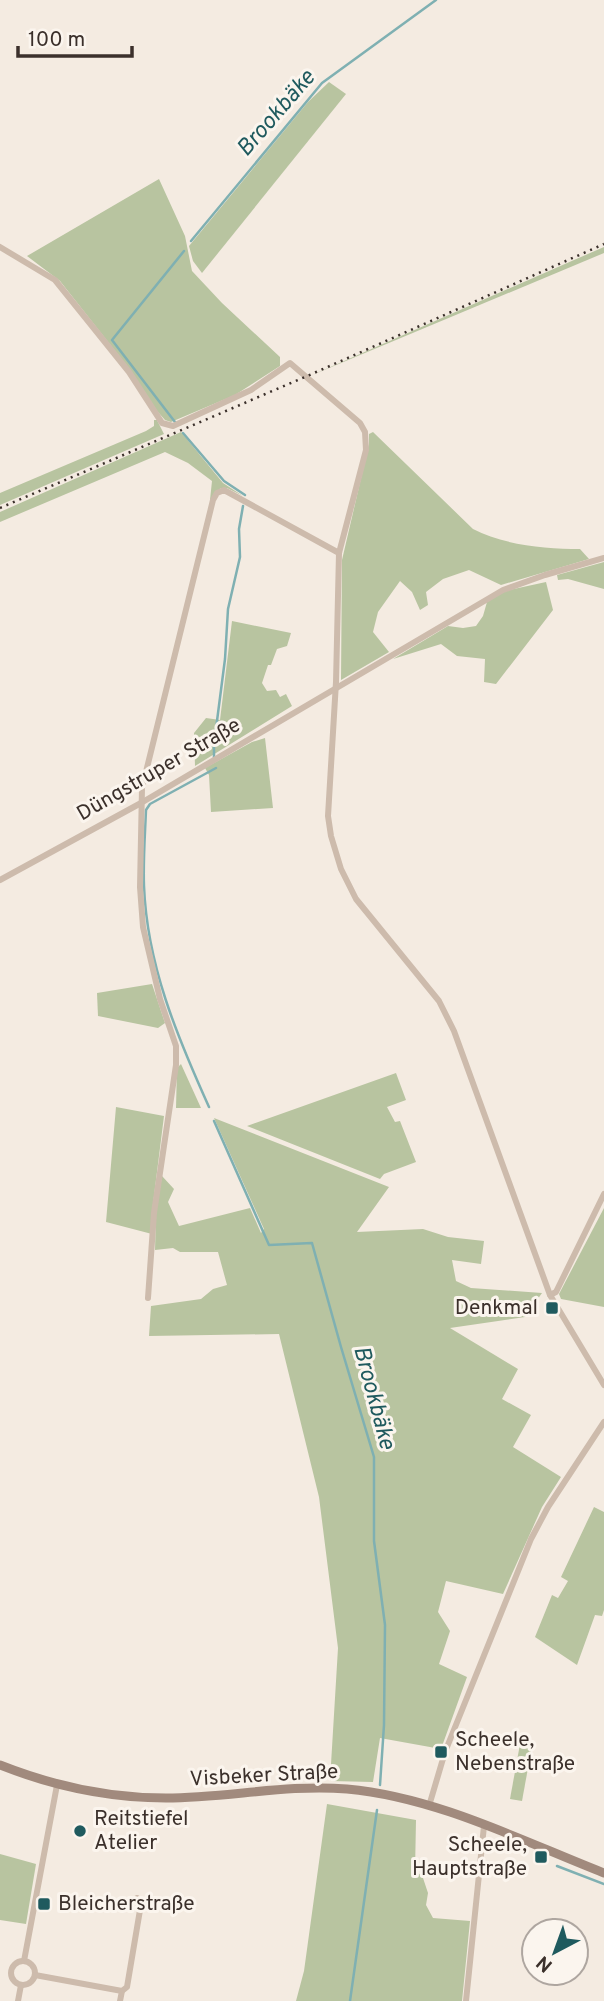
<svg xmlns="http://www.w3.org/2000/svg" width="604" height="2001" font-family="Overpass,sans-serif">
<style>
.green{fill:#b8c4a0}
.lines{fill:none;stroke-linecap:round;stroke-linejoin:round}
.stream{stroke:#7fb0b2;stroke-width:2.5}
.minor{stroke:#cdbbac;stroke-width:6}
.secondary{stroke:#a18a7d;stroke-width:9}
.rail{stroke:#3b302b;stroke-width:2.5;stroke-dasharray:2 5;stroke-linecap:butt}
.poi-dot{fill:#1f5a5e;stroke:#fbf5ee;stroke-width:2.5}
.labels{text-anchor:middle;dominant-baseline:central;stroke-width:6;stroke-linejoin:round;paint-order:stroke}
.street-label{font-size:21px;fill:#3b302b;stroke:#fbf5ee}
.poi-label{font-size:21px;fill:#3b302b;stroke:#fbf5ee;text-anchor:start}
.water-label{font-size:23px;font-style:italic;fill:#1f5a5e;stroke:#fbf5ee}
</style>
<rect width="100%" height="100%" fill="#f4ebe1"/>
<g class="green">
<path d="M 329,82 L 346,94 L 202,273 L 193,261 L 189,246 L 308,102 Z"/>
<path d="M 159,179 L 185,236 L 192,271 L 222,303 L 280,357 L 280,366 L 235,395 L 171,422 L 165,420 L 157,411 L 131,371 L 60,281 L 27,256 Z"/>
<path d="M 604,247 L 604,253 L 310,376 L 574,260 Z"/>
<path d="M 154,420 L 157,420 L 164,434 L 0,505 L 0,493 L 146,431 L 154,426 Z"/>
<path d="M 181,432 L 223,483 L 243,496 L 227,488 L 221,488 L 210,500 L 212,481 L 188,463 L 165,452 L 0,522 L 0,512 Z"/>
<path d="M 373,432 L 473,529 C 503,545 546,549 580,549 L 589,559 L 501,585 L 469,570 L 443,579 L 426,592 L 428,605 L 420,610 L 412,592 L 400,581 L 378,612 L 373,632 L 389,652 L 341,680 L 342,560 L 369,444 L 369,434 Z"/>
<path d="M 604,562 L 604,589 L 568,579 L 558,580 L 557,575 Z"/>
<path d="M 546,582 L 553,610 L 496,684 L 484,682 L 485,659 L 457,656 L 441,644 L 393,659 L 448,626 L 463,628 L 476,626 L 483,616 L 487,602 L 505,591 Z"/>
<path d="M 232,621 L 291,633 L 287,646 L 277,649 L 271,665 L 268,665 L 262,683 L 267,691 L 276,690 L 280,697 L 286,694 L 292,706 L 195,766 L 194,733 L 206,718 L 220,720 Z"/>
<path d="M 265,738 L 273,808 L 211,812 L 209,775 L 205,768 L 252,742 Z"/>
<path d="M 152,984 L 165,1023 L 158,1028 L 98,1016 L 97,993 Z"/>
<path d="M 181,1064 L 201,1108 L 176,1108 L 177,1068 Z"/>
<path d="M 396,1073 L 406,1100 L 387,1107 L 395,1122 L 400,1121 L 416,1162 L 384,1174 L 380,1179 L 247,1126 Z"/>
<path d="M 116,1107 L 164,1116 L 152,1212 L 152,1234 L 106,1222 Z"/>
<path d="M 214,1118 L 389,1187 L 357,1232 L 423,1229 L 448,1237 L 484,1241 L 481,1264 L 452,1260 L 456,1281 L 471,1288 L 542,1293 L 525,1317 L 450,1328 L 518,1369 L 502,1399 L 531,1415 L 513,1447 L 561,1477 L 542,1507 L 503,1594 L 446,1581 L 438,1612 L 450,1631 L 439,1664 L 467,1677 L 441,1749 L 380,1738 L 373,1782 L 330,1781 L 338,1648 L 319,1497 L 279,1334 L 149,1336 L 151,1306 L 201,1299 L 213,1289 L 227,1285 L 218,1252 L 180,1252 L 173,1248 L 155,1250 L 156,1213 L 162,1176 L 174,1189 L 168,1202 L 179,1226 L 250,1208 L 261,1233 L 264,1229 Z"/>
<path d="M 604,1208 L 604,1307 L 561,1299 L 559,1294 Z"/>
<path d="M 594,1507 L 604,1512 L 604,1610 L 602,1616 L 595,1615 L 577,1665 L 535,1637 L 552,1595 L 558,1598 L 568,1581 L 561,1577 Z"/>
<path d="M 520,1744 L 532,1746 L 522,1801 L 510,1799 Z"/>
<path d="M 327,1804 L 416,1820 L 415,1872 L 422,1875 L 428,1893 L 426,1905 L 433,1918 L 470,1921 L 462,2001 L 296,2001 L 304,1971 Z"/>
<path d="M 0,1854 L 36,1864 L 26,1924 L 0,1920 Z"/>
</g>
<g class="lines">
<g class="stream">
<path d="M 191,241 L 322,83 L 436,0"/>
<path d="M 175,422 L 112,340 L 184,251"/>
<path d="M 183,433 L 224,481 L 245,495"/>
<path d="M 214,758 L 214,744 L 225,659 L 228,609 L 240,557 L 239,529 L 243,506"/>
<path d="M 209,1107 C 177,1036 147,965 144,886 C 143,861 145,835 146,810 L 150,804 L 216,768"/>
<path d="M 214,1121 L 269,1245 L 312,1243 L 341,1347 L 374,1457 L 374,1541 L 385,1625 L 384,1725 L 380,1785"/>
<path d="M 557,1866 L 604,1884"/>
<path d="M 350,2001 L 377,1810"/>
</g>
<g class="minor">
<path d="M 0,247 L 55,280 L 129,372 L 162,423 L 173,426 L 251,390 L 290,363 L 360,423 L 365,432 L 366,450 L 339,553 L 336,682 L 328,816 L 331,836 L 341,869 L 356,899 L 439,1001 L 454,1031 L 550,1295 L 604,1385"/>
<path d="M 0,880 L 141,803 L 503,590 L 545,575 L 604,558"/>
<path d="M 550,1295 L 556,1292 L 604,1194"/>
<path d="M 148,1298 L 154,1213 L 176,1065 L 176,1046 L 160,999 L 143,927 L 140,887 L 142,788 L 213,500 L 217,493 L 224,490 L 339,553"/>
<path d="M 429,1806 L 445,1752 L 531,1539 L 548,1507 L 604,1422"/>
<circle cx="23" cy="1973" r="12"/>
<path d="M 24,1961 L 57,1785"/>
<path d="M 35,1975 L 122,1991"/>
<path d="M 18,2001 L 21,1985"/>
<path d="M 120,2001 L 122,1991 L 127,1987 L 140,1910 L 137,1898"/>
<path d="M 466,2001 L 484,1826"/>
</g>
<path class="secondary" d="M 0,1765 C 53,1786 109,1798 166,1798 C 227,1798 286,1784 347,1789 C 436,1797 522,1841 604,1873"/>
<path class="rail" d="M 0,508 L 305,377 L 604,244"/>
</g>
<g class="poi-dot">
<rect x="545" y="1301" width="14" height="14" rx="3.5"/>
<rect x="434" y="1745" width="14" height="14" rx="3.5"/>
<circle cx="80" cy="1831" r="7"/>
<rect x="534" y="1850" width="14" height="14" rx="3.5"/>
<rect x="37" y="1897" width="14" height="14" rx="3.5"/>
</g>
<g class="labels">
<g class="street-label">
<text transform="translate(159 770) rotate(-30)">Düngstruper Straße</text>
<text transform="translate(264 1776) rotate(-3)">Visbeker Straße</text>
</g>
<g class="poi-label">
<text x="538" y="1308" text-anchor="end">Denkmal</text>
<text x="455" y="1740">Scheele,<tspan x="455" dy="24">Nebenstraße</tspan></text>
<text x="94" y="1819">Reitstiefel<tspan x="94" dy="24">Atelier</tspan></text>
<text x="527" y="1845" text-anchor="end">Scheele,<tspan x="527" dy="24">Hauptstraße</tspan></text>
<text x="58" y="1904">Bleicherstraße</text>
</g>
<g class="water-label">
<text transform="translate(277 114) rotate(-49)">Brookbäke</text>
<text transform="translate(373 1398) rotate(75)">Brookbäke</text>
</g>
</g>
<g transform="translate(555 1952) rotate(221)"><circle r="33" fill="#fbf5ee" stroke="#aea6a0" stroke-width="2"/>
<path d="M0-5L12 26L0 18L-12 26Z" fill="#1f5a5e"/>
<text y="-10" font-size="19" font-weight="bold" text-anchor="middle" fill="#3b302b">N</text>
</g>
<path d="M18 46v10h114v-10" fill="none" stroke="#3b302b" stroke-width="3.5"/>
<text x="28" y="46" font-size="21" fill="#3b302b" stroke="#fbf5ee" stroke-width="5" paint-order="stroke">100 m</text>
</svg>
